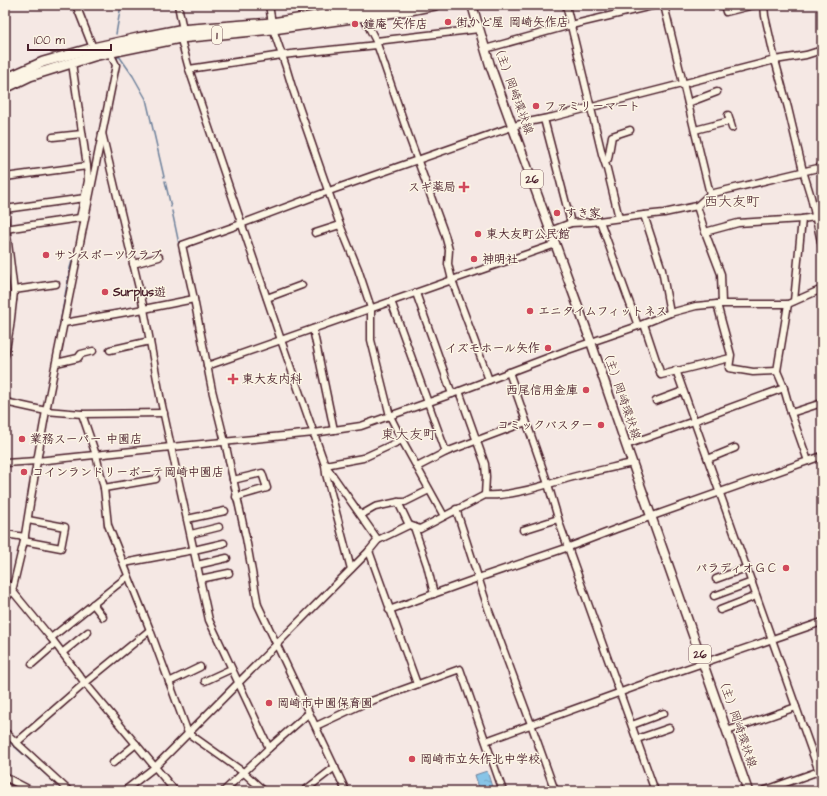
<svg xmlns="http://www.w3.org/2000/svg" width="827" height="796" font-family="'Architects Daughter','Klee One',sans-serif">
<style>
.water{fill:url(#water-ripples);stroke:#6f829c}
.lines{fill:none;stroke-linecap:round;stroke-linejoin:round}
.stream{stroke:#6f829c;stroke-width:1.5}
.minor-casing{stroke:#4a1f2b;stroke-width:9}
.major-casing{stroke:#4a1f2b;stroke-width:11}
.highway-casing{stroke:#4a1f2b;stroke-width:12}
.minor{stroke:#fcf5e5;stroke-width:6}
.major{stroke:#fcf5e5;stroke-width:8}
.highway{stroke:#fcf5e5;stroke-width:9}
.poi-dot{fill:#d1495b;stroke:#fcf5e5;stroke-width:1.5}
.labels{text-anchor:middle;dominant-baseline:central;stroke-width:3;stroke-linejoin:round;paint-order:stroke}
.shield{fill:#fcf5e5;stroke:#7f5f63;stroke-width:1}
.shield-label{font-size:11px;font-weight:bold;fill:#4a1f2b}
.poi-label{font-size:12px;font-weight:bold;fill:#4a1f2b;stroke:#fcf5e5;text-anchor:start}
.street-label{font-size:12px;fill:#4a1f2b;stroke:#fcf5e5}
.quarter-label{font-size:14px;fill:#4a1f2b;stroke:#fcf5e5}
</style>
<defs>
<pattern id="water-ripples" width="26" height="14" patternUnits="userSpaceOnUse"><rect width="26" height="14" fill="#87c4e7"/><path d="M2 4q2-2 4 0t4 0M15 11q2-2 4 0t4 0" fill="none" stroke="#76a8c6"/></pattern>
</defs>
<rect width="100%" height="100%" fill="#f5e8e4"/>
<filter id="ink" filterUnits="userSpaceOnUse"><feTurbulence type="fractalNoise" baseFrequency=".025" numOctaves="2"/><feDisplacementMap in="SourceGraphic" scale="8" xChannelSelector="R" yChannelSelector="G"/><feConvolveMatrix kernelMatrix="1 2 1 2 8 2 1 2 1" color-interpolation-filters="sRGB"/></filter>
<g filter="url(#ink)">
<path class="water" d="M 487,771 L 493,790 L 490,791 L 480,791 L 475,775 Z"/>
<g class="lines">
<g class="stream">
<path d="M 116,34 L 121,5"/>
<path d="M 116,60 L 119,56 L 133,76 L 146,99 L 164,177"/>
<path d="M 165,181 L 171,207"/>
<path d="M 172,211 L 190,296"/>
<path d="M 191,301 L 196,325"/>
<path d="M 56,346 L 70,268 L 77,244"/>
<path d="M 217,422 L 221,440"/>
<path d="M 222,445 L 246,554"/>
<path d="M 11,583 L 13,573"/>
<path d="M 5,738 L 64,791"/>
</g>
<g class="minor-casing">
<g id="minor">
<path d="M 76,5 L 93,48"/>
<path d="M 178,5 L 183,30"/>
<path d="M 269,5 L 273,29 L 286,67 L 292,87 L 340,225 L 358,269 L 371,308 L 371,340 L 390,416 L 402,440 L 444,516"/>
<path d="M 566,5 L 595,125 L 602,154 L 607,169 L 619,218"/>
<path d="M 664,5 L 710,194"/>
<path d="M 724,5 L 726,12 L 754,5"/>
<path d="M 764,5 L 765,16 L 775,60 L 788,108 L 803,171 L 811,197 L 822,246"/>
<path d="M 362,14 L 376,41 L 408,134 L 445,235 L 449,250 L 448,264 L 452,280 L 489,380"/>
<path d="M 180,36 L 189,69 L 281,340 L 325,465 L 326,474 L 351,569"/>
<path d="M 376,41 L 479,29"/>
<path d="M 485,49 L 571,25 L 656,5"/>
<path d="M 72,63 L 87,166 L 88,181 L 80,218"/>
<path d="M 189,69 L 282,55 L 377,45"/>
<path d="M 688,103 L 717,92"/>
<path d="M 728,115 L 732,128"/>
<path d="M 544,119 L 571,223"/>
<path d="M 695,130 L 730,121"/>
<path d="M 102,133 L 144,309 L 161,401 L 209,620 L 269,748"/>
<path d="M 53,137 L 82,134"/>
<path d="M 605,162 L 608,159 L 612,136 L 630,130"/>
<path d="M 5,177 L 87,166"/>
<path d="M 697,206 L 705,232 L 721,274 L 722,304"/>
<path d="M 5,209 L 85,198"/>
<path d="M 644,215 L 662,270 L 670,313"/>
<path d="M 5,218 L 14,292 L 10,327 L 5,355"/>
<path d="M 600,221 L 638,326"/>
<path d="M 5,229 L 80,218 L 83,219"/>
<path d="M 550,231 L 571,223 L 591,222 L 644,215 L 664,213 L 697,206 L 710,194 L 822,167"/>
<path d="M 705,232 L 738,223 L 802,219 L 815,217"/>
<path d="M 315,233 L 340,225"/>
<path d="M 133,264 L 159,257"/>
<path d="M 14,290 L 56,284"/>
<path d="M 416,293 L 452,394"/>
<path d="M 267,298 L 302,285"/>
<path d="M 391,301 L 446,452"/>
<path d="M 794,301 L 802,219"/>
<path d="M 5,302 L 13,300"/>
<path d="M 717,304 L 731,355 L 729,368 L 753,372 L 777,371"/>
<path d="M 788,304 L 777,371 L 783,385 L 791,413 L 808,461"/>
<path d="M 64,323 L 144,309 L 194,299"/>
<path d="M 644,324 L 661,375 L 730,358"/>
<path d="M 313,329 L 334,430"/>
<path d="M 110,350 L 150,341"/>
<path d="M 56,363 L 78,358 L 81,354 L 93,351"/>
<path d="M 207,366 L 452,280 L 556,244"/>
<path d="M 676,370 L 822,780"/>
<path d="M 509,372 L 548,484 L 560,525 L 655,791"/>
<path d="M 459,391 L 485,464 L 486,477 L 485,495"/>
<path d="M 656,401 L 683,391"/>
<path d="M 5,402 L 46,411 L 82,414 L 164,413"/>
<path d="M 791,413 L 822,403"/>
<path d="M 82,414 L 96,455 L 104,488 L 108,525 L 150,630 L 188,733 L 243,772 L 264,791"/>
<path d="M 626,445 L 694,421 L 784,388"/>
<path d="M 708,459 L 735,448"/>
<path d="M 5,463 L 37,461 L 171,447 L 314,433 L 361,426 L 452,394 L 568,350 L 638,326 L 670,313 L 696,306 L 717,304 L 788,304 L 822,289"/>
<path d="M 325,465 L 363,458 L 402,440"/>
<path d="M 326,466 L 378,540"/>
<path d="M 417,467 L 446,452 L 526,422"/>
<path d="M 233,480 L 262,473 L 267,488 L 236,497"/>
<path d="M 104,488 L 156,479"/>
<path d="M 398,502 L 409,525"/>
<path d="M 456,509 L 489,611 L 531,724 L 555,791"/>
<path d="M 361,515 L 375,507 L 398,502 L 405,502 L 429,490"/>
<path d="M 187,519 L 225,511"/>
<path d="M 414,527 L 427,565 L 434,594"/>
<path d="M 523,530 L 558,519"/>
<path d="M 5,534 L 25,537"/>
<path d="M 191,534 L 219,527"/>
<path d="M 24,541 L 61,548 L 65,527 L 28,520"/>
<path d="M 369,551 L 417,684"/>
<path d="M 124,563 L 194,550 L 224,543"/>
<path d="M 197,565 L 227,558"/>
<path d="M 200,579 L 229,573"/>
<path d="M 716,579 L 746,568"/>
<path d="M 5,582 L 51,638 L 85,683 L 175,791"/>
<path d="M 714,596 L 752,582"/>
<path d="M 5,601 L 13,587 L 24,541 L 37,461 L 46,411 L 116,65 L 110,53"/>
<path d="M 93,604 L 103,617"/>
<path d="M 389,610 L 478,578 L 569,547 L 616,529 L 822,456"/>
<path d="M 720,610 L 756,596"/>
<path d="M 51,638 L 128,576"/>
<path d="M 62,653 L 88,632"/>
<path d="M 32,664 L 55,644"/>
<path d="M 205,681 L 231,669"/>
<path d="M 169,682 L 200,667"/>
<path d="M 632,725 L 664,713"/>
<path d="M 316,726 L 363,704 L 460,669 L 503,791"/>
<path d="M 727,731 L 796,707"/>
<path d="M 5,732 L 69,791"/>
<path d="M 637,739 L 669,728"/>
<path d="M 486,741 L 668,675 L 822,622"/>
<path d="M 16,743 L 85,683 L 150,630"/>
<path d="M 113,763 L 136,744"/>
<path d="M 5,777 L 32,791"/>
<path d="M 5,786 L 14,791"/>
<path d="M 124,791 L 155,767 L 369,551 L 378,540 L 409,525 L 420,529 L 485,495 C 510,497 545,485 569,478 C 590,472 611,468 632,463"/>
<path d="M 224,791 L 269,748 L 309,713"/>
<path d="M 304,791 L 335,767"/>
<path d="M 346,791 L 258,605 L 246,538 L 225,442 L 212,390 L 194,299 L 182,245 L 241,224 L 329,191 L 523,123 L 553,117 L 775,60 L 806,55 L 822,50"/>
<path d="M 763,791 L 822,770"/>
</g>
</g>
<g class="major-casing">
<path id="major" d="M 472,5 L 490,65 L 591,342 L 626,445 L 748,791"/>
</g>
<g class="highway-casing">
<g id="highway">
<path d="M 5,79 L 43,62 L 93,48 L 138,38 L 179,30 L 272,23 L 361,9 L 391,5"/>
<path d="M 5,88 L 30,76 L 97,55 L 180,38 L 273,29 L 410,10 L 435,5"/>
</g>
</g>
<use href="#minor" class="minor"/>
<use href="#major" class="major"/>
<use href="#highway" class="highway"/>
</g>
</g>
<g class="poi-dot">
<circle cx="448" cy="22" r="4"/>
<circle cx="355" cy="24" r="4"/>
<circle cx="536" cy="106" r="4"/>
<path d="M462 181h4v4h4v4h-4v4h-4v-4h-4v-4h4z"/>
<circle cx="557" cy="213" r="4"/>
<circle cx="478" cy="234" r="4"/>
<circle cx="46" cy="255" r="4"/>
<circle cx="474" cy="259" r="4"/>
<circle cx="105" cy="292" r="4"/>
<circle cx="530" cy="311" r="4"/>
<circle cx="548" cy="348" r="4"/>
<path d="M231 373h4v4h4v4h-4v4h-4v-4h-4v-4h4z"/>
<circle cx="586" cy="390" r="4"/>
<circle cx="601" cy="425" r="4"/>
<circle cx="22" cy="439" r="4"/>
<circle cx="24" cy="472" r="4"/>
<circle cx="786" cy="568" r="4"/>
<circle cx="269" cy="703" r="4"/>
<circle cx="412" cy="759" r="4"/>
</g>
<g class="labels">
<g class="shield">
<rect x="212" y="26" width="10" height="18" rx="3"/>
<rect x="521" y="170" width="22" height="18" rx="3"/>
<rect x="689" y="645" width="22" height="18" rx="3"/>
</g>
<g class="shield-label">
<text x="217" y="35">1</text>
<text x="532" y="179">26</text>
<text x="700" y="654">26</text>
</g>
<g class="poi-label">
<text x="456" y="22">街かど屋 岡崎矢作店</text>
<text x="363" y="24">鐘庵 矢作店</text>
<text x="544" y="106">ファミリーマート</text>
<text x="456" y="187" text-anchor="end">スギ薬局</text>
<text x="565" y="213">すき家</text>
<text x="486" y="234">東大友町公民館</text>
<text x="54" y="255">サンスポーツクラブ</text>
<text x="482" y="259">神明社</text>
<text x="113" y="292">Surplus遊</text>
<text x="538" y="311">エニタイムフィットネス</text>
<text x="540" y="348" text-anchor="end">イズモホール矢作</text>
<text x="242" y="379">東大友内科</text>
<text x="578" y="390" text-anchor="end">西尾信用金庫</text>
<text x="593" y="425" text-anchor="end">コミックバスター</text>
<text x="30" y="439">業務スーパー 中園店</text>
<text x="32" y="472">コインランドリーボーテ岡崎中園店</text>
<text x="778" y="568" text-anchor="end">パラディオＧＣ</text>
<text x="277" y="703">岡崎市中園保育園</text>
<text x="420" y="759">岡崎市立矢作北中学校</text>
</g>
<g class="street-label">
<text transform="translate(513 89) rotate(70)">（主）岡崎環状線</text>
<text transform="translate(621 394) rotate(71)">（主）岡崎環状線</text>
<text transform="translate(737 722) rotate(71)">（主）岡崎環状線</text>
</g>
<g class="quarter-label">
<text x="732" y="202">西大友町</text>
<text x="409" y="435">東大友町</text>
</g>
</g>
<rect width="827" height="796" fill="none" stroke="#fcf5e5" stroke-width="20"/>
<rect x="10" y="10" width="807" height="776" fill="none" stroke="#4a1f2b" stroke-width="1.5" filter="url(#ink)"/>
<path d="M28 44v6h83v-6" fill="none" stroke="#4a1f2b" stroke-width="2"/>
<text x="34" y="44" font-size="12" fill="#4a1f2b" stroke="#fcf5e5" stroke-width="3" paint-order="stroke">100 m</text>
</svg>
